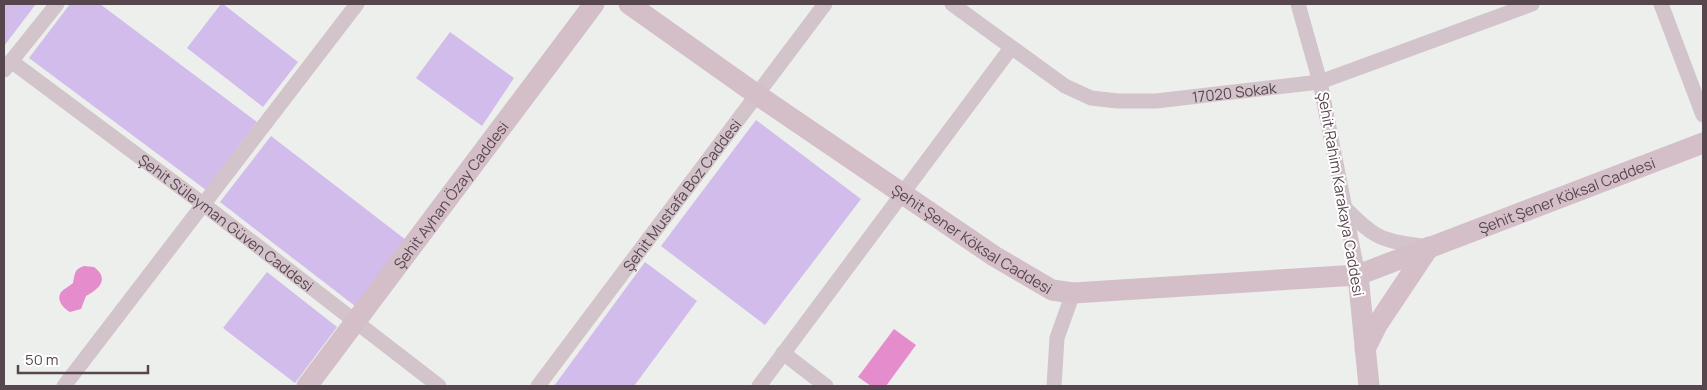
<svg xmlns="http://www.w3.org/2000/svg" width="1707" height="390" font-family="Manrope,sans-serif">
<style>
.green{fill:#d1bceb}
.water{fill:#e58ccd}
.lines{fill:none;stroke-linecap:round;stroke-linejoin:round}
.minor{stroke:#d3c3ca;stroke-width:15}
.secondary{stroke:#d4bfc8;stroke-width:21}
.labels{text-anchor:middle;dominant-baseline:central;stroke-width:4;stroke-linejoin:round;paint-order:stroke}
.street-label{font-size:15px;fill:#58464e;stroke:#fff}
</style>
<rect width="100%" height="100%" fill="#ecefec"/>
<g class="green">
<path d="M 4,4 L 36,4 L 4,46 Z"/>
<path d="M 70,4 L 100,4 L 257,122 L 206,190 L 29,58 Z"/>
<path d="M 221,4 L 223,4 L 298,62 L 263,107 L 187,48 Z"/>
<path d="M 450,32 L 514,78 L 482,126 L 416,78 Z"/>
<path d="M 756,120 L 861,199 L 765,325 L 661,246 Z"/>
<path d="M 271,136 L 406,240 L 355,306 L 220,202 Z"/>
<path d="M 645,262 L 697,301 L 634,386 L 554,386 Z"/>
<path d="M 267,272 L 337,327 L 295,383 L 223,328 Z"/>
</g>
<g class="water">
<path d="M 84,266 L 94,267 C 110,279 99,289 86,296 L 81,309 L 70,312 C 63,308 55,299 62,291 C 65,288 70,286 73,283 C 75,274 74,269 84,266 Z"/>
<path d="M 894,329 L 916,345 L 886,386 L 871,386 L 858,377 Z"/>
</g>
<g class="lines">
<g class="minor">
<path id="s1" d="M 952,4 L 1065,86 L 1091,98 L 1118,101 L 1156,101 L 1320,82 L 1532,4"/>
<path d="M 1298,4 L 1320,82 L 1358,275"/>
<path d="M 1661,4 L 1703,115"/>
<path id="s2" d="M 11,61 L 203,204 L 439,386"/>
<path d="M 4,70 L 57,4"/>
<path d="M 1345,208 C 1354,217 1363,227 1375,234 C 1390,243 1411,244 1428,247"/>
<path d="M 783,353 L 826,386"/>
<path d="M 64,386 L 357,4"/>
<path id="s3" d="M 538,386 L 825,4"/>
<path d="M 759,386 L 1011,48"/>
<path d="M 1054,386 L 1057,338 L 1073,293"/>
</g>
<g class="secondary">
<path id="s4" d="M 629,4 L 756,94 L 994,256 L 1052,290 L 1073,293 L 1358,275 L 1703,143"/>
<path d="M 1358,275 L 1369,386"/>
<path d="M 1365,349 L 1377,325 L 1429,247"/>
<path id="s5" d="M 307,386 L 594,4"/>
</g>
</g>
<g class="labels">
<g class="street-label">
<text stroke="none"><textPath href="#s1" startOffset="312">17020 Sokak</textPath></text>
<text transform="translate(1341 194) rotate(80)">Şehit Rahim Karakaya Caddesi</text>
<text stroke="none"><textPath href="#s5" startOffset="239">Şehit Ayhan Özay Caddesi</textPath></text>
<text stroke="none"><textPath href="#s3" startOffset="239">Şehit Mustafa Boz Caddesi</textPath></text>
<text stroke="none"><textPath href="#s4" startOffset="1041">Şehit Şener Köksal Caddesi</textPath></text>
<text stroke="none"><textPath href="#s2" startOffset="269">Şehit Süleyman Güven Caddesi</textPath></text>
<text stroke="none"><textPath href="#s4" startOffset="416">Şehit Şener Köksal Caddesi</textPath></text>
</g>
</g>
<rect width="1707" height="390" fill="none" stroke="#58464e" stroke-width="10"/>
<path d="M18 365v8h130v-8" fill="none" stroke="#58464e" stroke-width="2.5"/>
<text x="25" y="365" font-size="15" fill="#58464e" stroke="#ffffff" stroke-width="4" paint-order="stroke">50 m</text>
</svg>
